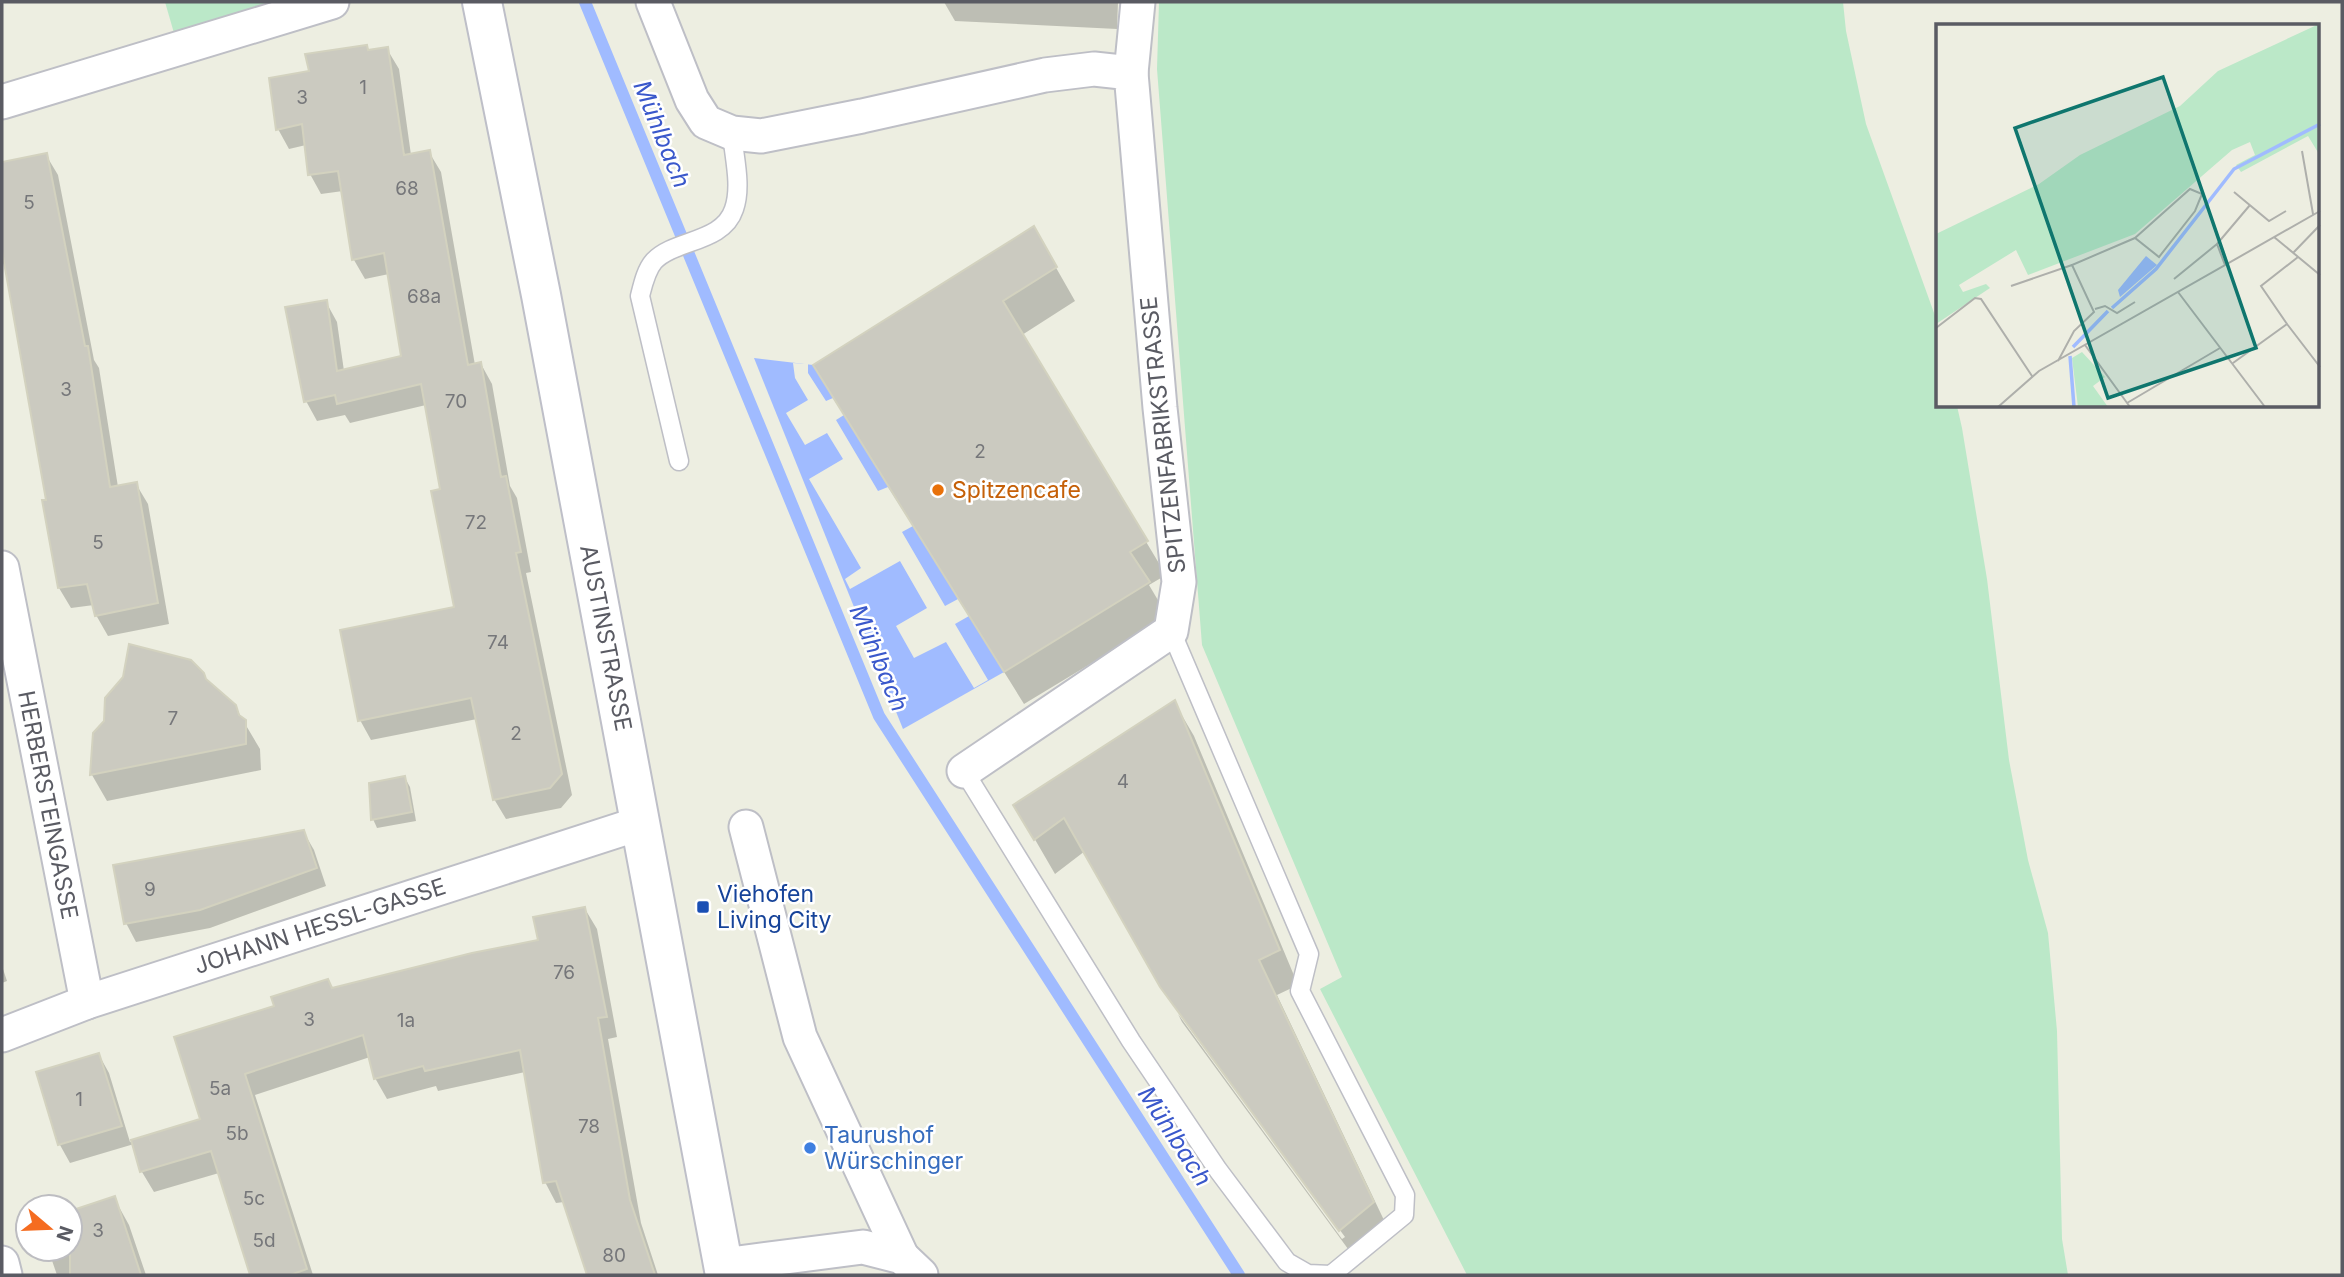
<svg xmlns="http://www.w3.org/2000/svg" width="2344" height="1277" font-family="Inter,sans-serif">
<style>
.green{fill:#bbe8c8}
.water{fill:#a0bbff}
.pier{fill:#edeee1}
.shadow{fill:#0003}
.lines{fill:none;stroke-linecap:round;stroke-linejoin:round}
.stream{stroke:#a0bbff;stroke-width:12}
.building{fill:#cbcac0;stroke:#d3d2bf;stroke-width:2}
.lane-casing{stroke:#bebfc6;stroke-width:21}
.street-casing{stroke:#bebfc6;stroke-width:37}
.secondary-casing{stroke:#bebfc8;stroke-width:42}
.lane{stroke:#fff;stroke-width:18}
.street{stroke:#fff;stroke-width:33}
.secondary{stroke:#fff;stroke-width:38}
.food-dot{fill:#e8710a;stroke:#fff;stroke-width:2.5}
.transit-dot{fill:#1a4fb4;stroke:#fff;stroke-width:2.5}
.shop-dot{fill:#3f7fe0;stroke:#fff;stroke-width:2.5}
.labels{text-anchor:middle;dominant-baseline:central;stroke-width:5;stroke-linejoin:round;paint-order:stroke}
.number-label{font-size:19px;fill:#76777a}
.street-label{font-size:23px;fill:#5a5b63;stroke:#fff}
.food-label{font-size:23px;fill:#c56008;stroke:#fff;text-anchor:start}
.transit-label{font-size:23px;fill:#164399;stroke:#fff;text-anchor:start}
.shop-label{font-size:23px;fill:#366cbe;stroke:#fff;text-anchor:start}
.water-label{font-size:24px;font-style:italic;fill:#3a58cb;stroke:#fff}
.inset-river{fill:none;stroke:#a0bbff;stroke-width:3.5}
.inset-road{fill:none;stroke:#aeafab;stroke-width:2}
.view{fill:#0f766e;fill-opacity:0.15;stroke:#0f766e;stroke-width:3.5}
.inset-edge{fill:none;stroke:#5a5b63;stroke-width:3.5}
</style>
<rect width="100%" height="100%" fill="#edeee1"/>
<g class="green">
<path d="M 165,2 L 269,2 L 174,33 Z"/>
<path d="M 1159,2 L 1843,2 L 1846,31 L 1866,124 L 1938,324 L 1938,406 L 1957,406 L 1962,428 L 1987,579 L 2009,760 L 2028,860 L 2048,933 L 2057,1031 L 2062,1239 L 2068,1275 L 1467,1275 L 1320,989 L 1342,977 L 1202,645 L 1157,69 Z"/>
</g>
<path class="water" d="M 754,358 L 813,365 L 1004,672 L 903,729 Z"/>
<path class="pier" d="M 793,363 L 808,364 L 808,373 L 826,401 L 833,398 L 844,415 L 836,420 L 878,491 L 888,487 L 913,526 L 902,532 L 945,606 L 958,599 L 969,616 L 955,624 L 988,680 L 974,688 L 946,642 L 914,658 L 896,626 L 927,608 L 900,561 L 850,589 L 845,579 L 861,568 L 809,479 L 843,459 L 827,433 L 805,445 L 786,413 L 808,400 L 795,378 Z"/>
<g class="shadow">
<path d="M 944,2 L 1118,2 L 1117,29 L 955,21 Z"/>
<path d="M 387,49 L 399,69 L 411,155 L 429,152 L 441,172 L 475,365 L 481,364 L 492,384 L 510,486 L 517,498 L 531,572 L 526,573 L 572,795 L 561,808 L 506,819 L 494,799 L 477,719 L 371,740 L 360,720 L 456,608 L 442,491 L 426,405 L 350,423 L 345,415 L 317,421 L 306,401 L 326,302 L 337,322 L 344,371 L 403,357 L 389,274 L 365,279 L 354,260 L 343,191 L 321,194 L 310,174 L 306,145 L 289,149 L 278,129 L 311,72 L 369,52 Z"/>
<path d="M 46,155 L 58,175 L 94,360 L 99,368 L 118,487 L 136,484 L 148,504 L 169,624 L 108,636 L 96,615 L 94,605 L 71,608 L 59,588 L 48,501 L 7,270 L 2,261 L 2,163 Z"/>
<path d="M 1034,229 L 1075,301 L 1022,335 L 1166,575 L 1149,585 L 1168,617 L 1024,704 L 834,399 Z"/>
<path d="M 208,683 L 235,706 L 244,722 L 260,749 L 261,770 L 107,801 L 92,775 L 95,734 Z"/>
<path d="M 1174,702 L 1194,736 L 1298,985 L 1277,995 L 1392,1237 L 1359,1264 L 1182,1022 L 1178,1014 L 1342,1239 L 1345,1237 L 1161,986 L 1085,851 L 1055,874 L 1015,805 Z"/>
<path d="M 405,778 L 410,787 L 416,821 L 377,828 L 373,819 Z"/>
<path d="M 303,831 L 314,850 L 326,886 L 210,928 L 136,942 L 126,923 Z"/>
<path d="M 585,909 L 597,929 L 617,1037 L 608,1039 L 641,1223 L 658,1275 L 589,1275 L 564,1202 L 556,1203 L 545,1182 L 525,1072 L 438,1091 L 436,1086 L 387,1099 L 375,1078 L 370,1057 L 255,1095 L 313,1275 L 252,1275 L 219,1173 L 154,1192 L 142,1172 L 134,1144 L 70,1163 L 60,1145 L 38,1073 L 99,1055 L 109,1073 L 130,1142 L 202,1120 L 176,1039 L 333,990 L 540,941 Z"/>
<path d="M 2,966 L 7,981 L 2,983 Z"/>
<path d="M 114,1198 L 129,1225 L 146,1275 L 57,1275 L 48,1249 L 70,1249 L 70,1212 Z"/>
</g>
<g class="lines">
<path class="stream" d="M 585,2 L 879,716 L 1239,1275"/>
</g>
<g class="building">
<path d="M 367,45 L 368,50 L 388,47 L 404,155 L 430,150 L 468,365 L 481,362 L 501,477 L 506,476 L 521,552 L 516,553 L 562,774 L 550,788 L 493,800 L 471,698 L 358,721 L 340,630 L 454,607 L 431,491 L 440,489 L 421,384 L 337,404 L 335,395 L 304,402 L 285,307 L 327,300 L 337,371 L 401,356 L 384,253 L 352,260 L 338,171 L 308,175 L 302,124 L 276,130 L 269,78 L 309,71 L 305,54 Z"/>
<path d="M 47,153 L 85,346 L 88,346 L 110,487 L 137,482 L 158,603 L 95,616 L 87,584 L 58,588 L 42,500 L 46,500 L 2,251 L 2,162 Z"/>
<path d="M 1034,226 L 1057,267 L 1003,301 L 1148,541 L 1130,552 L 1150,582 L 1004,672 L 813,365 Z"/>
<path d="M 129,644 L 191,660 L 204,673 L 206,679 L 236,705 L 239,715 L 246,720 L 246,744 L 90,775 L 93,733 L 104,721 L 105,698 L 123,677 Z"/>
<path d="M 1175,700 L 1280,950 L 1259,960 L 1374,1202 L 1339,1231 L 1160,987 L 1064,818 L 1034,840 L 1013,805 Z"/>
<path d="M 405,776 L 412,812 L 371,820 L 369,783 Z"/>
<path d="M 304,830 L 317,868 L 200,910 L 124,924 L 113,865 Z"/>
<path d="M 585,907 L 607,1017 L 598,1018 L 630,1200 L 655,1275 L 587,1275 L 556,1181 L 543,1183 L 520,1050 L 425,1071 L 423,1066 L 374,1079 L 363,1035 L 245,1074 L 307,1269 L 290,1275 L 250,1275 L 211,1151 L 140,1172 L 131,1140 L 200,1119 L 174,1037 L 274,1006 L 271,997 L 328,979 L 332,988 L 472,953 L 538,940 L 533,917 Z"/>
<path d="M 99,1053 L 122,1126 L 58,1145 L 36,1072 Z"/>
<path d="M 115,1196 L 141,1275 L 70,1275 L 70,1211 Z"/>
</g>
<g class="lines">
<g class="lane-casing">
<g id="lane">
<path d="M 679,461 L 640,296 C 643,284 646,270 654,261 C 675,239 723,243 734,209 C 742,186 734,157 732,133"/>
<path d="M 964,771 L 1131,1041 L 1218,1170 L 1287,1262 L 1308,1274 L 1331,1275 L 1404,1215 L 1405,1195 L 1300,991 L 1309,954 L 1171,631"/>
</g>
</g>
<g class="street-casing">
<g id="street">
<path d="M 653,2 L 692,100 L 706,122 L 732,133 L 761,136 L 862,116 L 1045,75 L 1094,69 L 1131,73 L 1160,408 L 1179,582 L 1171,631 L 964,771"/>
<path d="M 1131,73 L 1138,2"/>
<path d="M 2,102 L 332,2"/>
<path d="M 2,568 L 87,1002"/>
<path d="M 746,827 L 800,1037 L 902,1257"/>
<path d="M 2,1035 L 87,1002 L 641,823"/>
<path d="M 2,1263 L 5,1275"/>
<path d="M 723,1265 L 863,1247 L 902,1257 L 921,1275"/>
</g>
</g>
<g class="secondary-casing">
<path id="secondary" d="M 482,2 L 541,295 L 725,1275"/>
</g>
<use href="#lane" class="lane"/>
<use href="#street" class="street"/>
<use href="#secondary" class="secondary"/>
</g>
<circle class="food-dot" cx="938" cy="490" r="7"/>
<rect class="transit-dot" x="696" y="900" width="14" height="14" rx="3.5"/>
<circle class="shop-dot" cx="810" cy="1148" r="7"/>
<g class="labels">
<g class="number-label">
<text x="363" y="87">1</text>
<text x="302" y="97">3</text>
<text x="407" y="188">68</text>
<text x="29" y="202">5</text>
<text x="424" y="296">68a</text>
<text x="66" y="389">3</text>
<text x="456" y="401">70</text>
<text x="980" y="451">2</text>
<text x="476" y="522">72</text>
<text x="98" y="542">5</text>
<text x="498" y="642">74</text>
<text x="173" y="718">7</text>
<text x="516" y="733">2</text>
<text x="1123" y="781">4</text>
<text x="150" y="889">9</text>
<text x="564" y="972">76</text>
<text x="309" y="1019">3</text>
<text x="406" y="1020">1a</text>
<text x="220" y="1088">5a</text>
<text x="79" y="1099">1</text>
<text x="589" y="1126">78</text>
<text x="237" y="1133">5b</text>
<text x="254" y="1198">5c</text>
<text x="98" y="1230">3</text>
<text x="264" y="1240">5d</text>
<text x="614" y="1255">80</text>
</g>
<g class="street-label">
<text transform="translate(1163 435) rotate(-96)">SPITZENFABRIKSTRASSE</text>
<text transform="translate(606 638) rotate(79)">AUSTINSTRASSE</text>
<text transform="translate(48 805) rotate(79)">HERBERSTEINGASSE</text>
<text transform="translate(320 926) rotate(-18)">JOHANN HESSL-GASSE</text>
</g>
<g class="food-label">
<text x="952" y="490">Spitzencafe</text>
</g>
<g class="transit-label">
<text x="717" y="894">Viehofen<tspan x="717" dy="26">Living City</tspan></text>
</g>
<g class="shop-label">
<text x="824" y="1135">Taurushof<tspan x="824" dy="26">Würschinger</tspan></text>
</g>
<g class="water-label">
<text transform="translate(662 134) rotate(68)">Mühlbach</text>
<text transform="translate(879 658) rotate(67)">Mühlbach</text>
<text transform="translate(1175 1136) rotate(57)">Mühlbach</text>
</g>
</g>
<g transform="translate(1936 24)">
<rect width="383" height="383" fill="#edeee1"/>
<path d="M 383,0 L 383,130 L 372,112 L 305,148 L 300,141 L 319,131 L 314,118 L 296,126 L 199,210 L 92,251 L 80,226 L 23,261 L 27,268 L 50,260 L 54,264 L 0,300 L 0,210 L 103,160 L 144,131 L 244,82 L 282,47 ZM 146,328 L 169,353 L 157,362 L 172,383 L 142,383 L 136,334 Z" fill="#bbe8c8"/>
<path d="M 210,232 L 221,241 L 184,273 L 182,266 Z" fill="#a0bbff"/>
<path class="inset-river" d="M 176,284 L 220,245 L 298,145 L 384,100M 137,323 L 172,287M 134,332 L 138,383"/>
<path class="inset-road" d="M 366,127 L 377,190M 298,168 L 333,197 L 350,187M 338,213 L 384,251M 357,229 L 384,201M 289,241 L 281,220 L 314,181M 238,255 L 281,220M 75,262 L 136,241M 242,268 L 329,383M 159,285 L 169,282 L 181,289 L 199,278M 351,300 L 384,343M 0,304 L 39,274 L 45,275 L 96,352M 149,321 L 194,383M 122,337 L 138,307 L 158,288 L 136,241 L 199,214 L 223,233 L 259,187 L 266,170 L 254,165 L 199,214M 297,339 L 351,300 L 325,262 L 362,233M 191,379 L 284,324M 62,383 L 103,347 L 384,187"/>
<path class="view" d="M 227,53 L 320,324 L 172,374 L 79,104 Z"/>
<rect width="383" height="383" class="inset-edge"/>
</g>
<rect width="2344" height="1277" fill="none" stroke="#5a5b63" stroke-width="7"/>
<g transform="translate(49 1228) rotate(109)"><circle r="33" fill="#ffffff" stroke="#bdbdc1" stroke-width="2"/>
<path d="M0-5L12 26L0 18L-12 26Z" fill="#f56c20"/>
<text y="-10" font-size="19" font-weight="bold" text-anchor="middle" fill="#5a5b63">N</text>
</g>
</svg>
